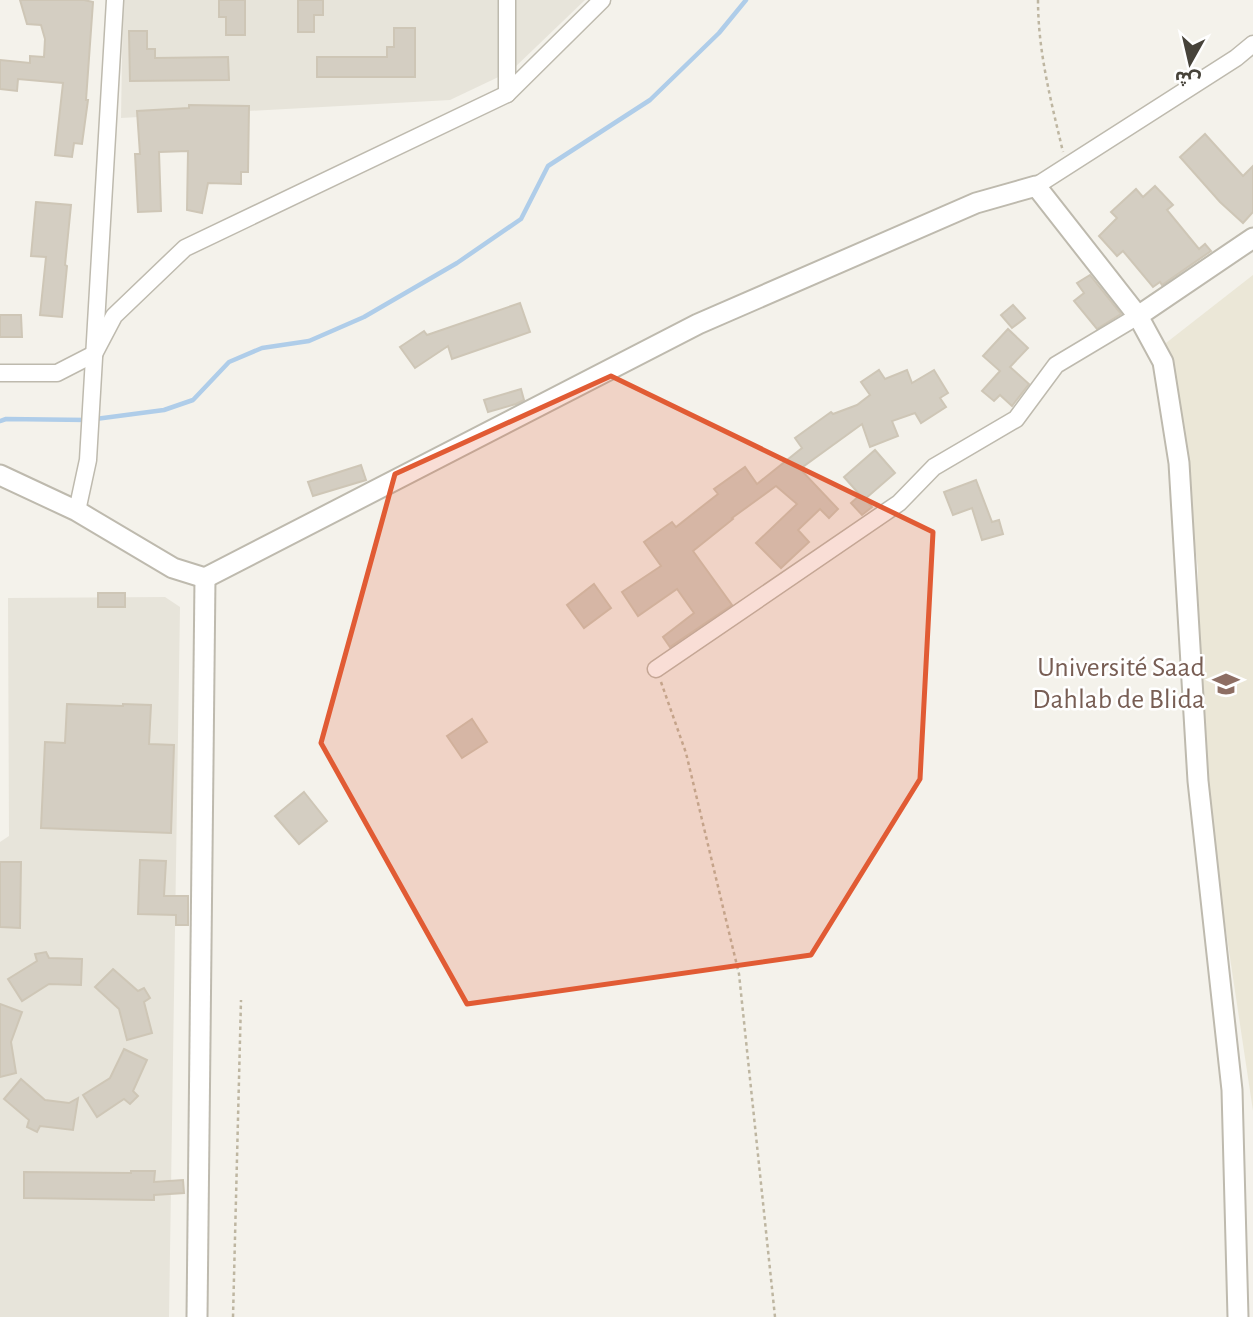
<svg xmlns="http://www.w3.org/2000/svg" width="1253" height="1317" font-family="'Alegreya Sans','Noto Sans Arabic',sans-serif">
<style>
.residential{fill:#e7e4da}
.education{fill:#ebe7d7}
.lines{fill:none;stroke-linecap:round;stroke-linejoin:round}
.stream{stroke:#afcde9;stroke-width:4.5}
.building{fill:#d4cec2;stroke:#cec6b6;stroke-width:2}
.minor-casing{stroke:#bebaae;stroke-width:19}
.tertiary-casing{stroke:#bebaae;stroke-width:23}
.path{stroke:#beb6a1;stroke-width:2.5;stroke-dasharray:3.5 3.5;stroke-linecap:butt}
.minor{stroke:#fff;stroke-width:16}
.tertiary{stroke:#fff;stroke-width:19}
.marked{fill:#e15b34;fill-opacity:0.2;stroke:#e15b34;stroke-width:5;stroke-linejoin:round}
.labels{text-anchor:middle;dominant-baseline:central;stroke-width:5;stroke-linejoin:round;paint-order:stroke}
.education-label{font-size:28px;fill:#785e54;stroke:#fff;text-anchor:end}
</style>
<rect width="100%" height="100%" fill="#f4f2eb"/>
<g class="residential">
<path d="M 123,0 L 585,0 L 511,71 L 450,100 L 121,118 Z"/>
<path d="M 165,597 L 180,607 L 169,1317 L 0,1317 L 0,842 L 9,836 L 8,598 Z"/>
</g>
<path class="education" d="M 1253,275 L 1253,1111 L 1205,791 L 1198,625 L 1198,568 L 1166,343 Z"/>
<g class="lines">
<path class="stream" d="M 0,421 L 6,419 L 88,420 L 164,410 L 193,400 L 229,362 L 262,348 L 309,341 L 364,317 L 457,263 L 521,219 L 548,166 L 650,100 L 719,33 L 746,0"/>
</g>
<g class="building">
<path d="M 20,0 L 84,0 L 93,2 L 86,100 L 88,100 L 82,144 L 74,143 L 72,157 L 55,155 L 63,83 L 18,79 L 17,91 L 0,89 L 0,60 L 30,63 L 30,56 L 44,57 L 45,39 L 41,25 L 27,24 Z"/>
<path d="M 219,0 L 245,0 L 245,35 L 226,35 L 226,17 L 219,17 Z"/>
<path d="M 298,0 L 323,0 L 323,15 L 314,15 L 314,32 L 298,32 Z"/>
<path d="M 394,28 L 415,28 L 415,77 L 317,77 L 317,57 L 387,57 L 387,47 L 394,47 Z"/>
<path d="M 129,31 L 147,31 L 147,49 L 155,49 L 155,58 L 228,57 L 229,80 L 130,81 Z"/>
<path d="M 189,105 L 249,106 L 248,172 L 241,172 L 241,184 L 208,183 L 202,213 L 187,210 L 188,151 L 159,152 L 161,211 L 138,212 L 135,154 L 140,154 L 137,111 L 189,108 Z"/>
<path d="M 1205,134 L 1243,176 L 1253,166 L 1253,212 L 1243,223 L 1220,202 L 1180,157 Z"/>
<path d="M 1155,186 L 1173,205 L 1167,210 L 1199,249 L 1205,244 L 1211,251 L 1162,285 L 1160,282 L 1153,287 L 1123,251 L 1117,256 L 1099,236 L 1117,218 L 1111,212 L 1136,189 L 1143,197 Z"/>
<path d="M 36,202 L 71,205 L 65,265 L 67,266 L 62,317 L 40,315 L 46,257 L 31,256 Z"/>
<path d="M 1090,275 L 1121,314 L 1097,329 L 1074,301 L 1084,293 L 1077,283 Z"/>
<path d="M 520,303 L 530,332 L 452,359 L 448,346 L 415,368 L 400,347 L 424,331 L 427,335 Z"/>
<path d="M 1013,305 L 1025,318 L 1012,328 L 1001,315 Z"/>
<path d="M 0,315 L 21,315 L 22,337 L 0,337 Z"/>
<path d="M 1008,329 L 1028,348 L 1010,367 L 1029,384 L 1012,406 L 1000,395 L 994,401 L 982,391 L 1000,371 L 983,356 Z"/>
<path d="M 879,370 L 885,379 L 907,370 L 912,383 L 934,370 L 948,393 L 940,398 L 946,407 L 921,423 L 915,413 L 892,421 L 898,436 L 870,447 L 862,424 L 800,469 L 838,509 L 829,518 L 820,509 L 798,530 L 809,542 L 781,568 L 756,543 L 797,504 L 776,486 L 732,518 L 733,519 L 693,551 L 732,605 L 670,647 L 663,637 L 694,613 L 677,589 L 638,616 L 622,592 L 661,566 L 644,542 L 672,522 L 676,527 L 718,494 L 714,489 L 745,467 L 757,484 L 802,448 L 795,438 L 831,412 L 833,414 L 857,405 L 870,395 L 861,382 Z"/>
<path d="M 521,389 L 524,400 L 516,404 L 488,412 L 484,400 Z"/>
<path d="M 875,450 L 895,473 L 865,499 L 872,507 L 862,515 L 851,503 L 860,495 L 844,477 Z"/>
<path d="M 361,465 L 366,480 L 313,496 L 308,482 Z"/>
<path d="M 976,480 L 992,522 L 999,520 L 1003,534 L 982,540 L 972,508 L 953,515 L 944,492 Z"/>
<path d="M 594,584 L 611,608 L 584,628 L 567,605 Z"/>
<rect x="98" y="593" width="27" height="14"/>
<path d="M 67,704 L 123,706 L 123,704 L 151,705 L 149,744 L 174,745 L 171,833 L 41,828 L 45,742 L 65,743 Z"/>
<path d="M 472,719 L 487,742 L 462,758 L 447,736 Z"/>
<path d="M 304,792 L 327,821 L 299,844 L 275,816 Z"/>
<path d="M 140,860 L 166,861 L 164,896 L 188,896 L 188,925 L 176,925 L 176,915 L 138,914 Z"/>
<path d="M 0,862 L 21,862 L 20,928 L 0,927 Z"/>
<path d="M 46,952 L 49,958 L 82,959 L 81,985 L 49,984 L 22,1001 L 8,979 L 37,961 L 35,954 Z"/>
<path d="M 113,969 L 138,991 L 144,988 L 150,998 L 144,1002 L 152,1033 L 127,1040 L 119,1009 L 95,987 Z"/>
<path d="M 0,1004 L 22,1012 L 11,1042 L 16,1073 L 0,1077 Z"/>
<path d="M 124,1049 L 147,1060 L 133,1091 L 138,1096 L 130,1104 L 124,1099 L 97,1117 L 83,1095 L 110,1078 Z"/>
<path d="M 21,1079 L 45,1100 L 69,1103 L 78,1098 L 73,1130 L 40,1126 L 37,1132 L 27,1127 L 29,1120 L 4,1099 Z"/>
<path d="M 131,1171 L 155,1171 L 154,1182 L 183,1180 L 184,1193 L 154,1195 L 154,1200 L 24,1198 L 24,1172 L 131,1173 Z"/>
</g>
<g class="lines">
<g class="minor-casing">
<g id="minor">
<path d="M 507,94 L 507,0"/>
<path d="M 1036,186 L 1236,58 L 1253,44"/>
<path d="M 0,373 L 57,373 L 94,354 L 114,316 L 185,248 L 507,94 L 602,0"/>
<path d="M 77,511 L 88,460 L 115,0"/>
<path d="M 656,669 L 899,503 L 934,467 L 1016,419 L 1056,365 L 1138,316"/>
</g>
</g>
<g class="tertiary-casing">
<g id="tertiary">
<path d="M 0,475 L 77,511 L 173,568 L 205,578 L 698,324 L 976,203 L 1036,186 L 1138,316"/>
<path d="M 197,1317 L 205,578"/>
<path d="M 1238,1317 L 1232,1090 L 1198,781 L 1179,463 L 1163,362 L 1138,316 L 1253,238"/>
</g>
</g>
<g class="path">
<path d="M 1038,0 C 1038,52 1051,101 1063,152"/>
<path d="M 661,682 L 686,753 L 739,974 L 775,1317"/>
<path d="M 233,1317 L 241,1000"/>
</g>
<use href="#minor" class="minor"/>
<use href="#tertiary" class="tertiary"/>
</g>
<path class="marked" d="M 611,376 L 933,532 L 920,779 L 811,955 L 467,1004 L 321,743 L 395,474 Z"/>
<defs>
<g id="university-bare" transform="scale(2.1)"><path d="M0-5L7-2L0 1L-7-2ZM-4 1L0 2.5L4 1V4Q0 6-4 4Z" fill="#8d6e63" stroke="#fff" stroke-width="2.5" paint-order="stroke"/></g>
</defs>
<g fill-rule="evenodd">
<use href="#university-bare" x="1226" y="684"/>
</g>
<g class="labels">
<g class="education-label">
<text x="1205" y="668">Université Saad<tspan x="1205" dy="32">Dahlab de Blida</tspan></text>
</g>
</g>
<g transform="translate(1190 63) rotate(188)" stroke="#ffffff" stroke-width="5" paint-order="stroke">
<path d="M0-5L12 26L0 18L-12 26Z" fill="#47433a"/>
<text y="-10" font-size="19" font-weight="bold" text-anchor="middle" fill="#47433a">ش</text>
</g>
</svg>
